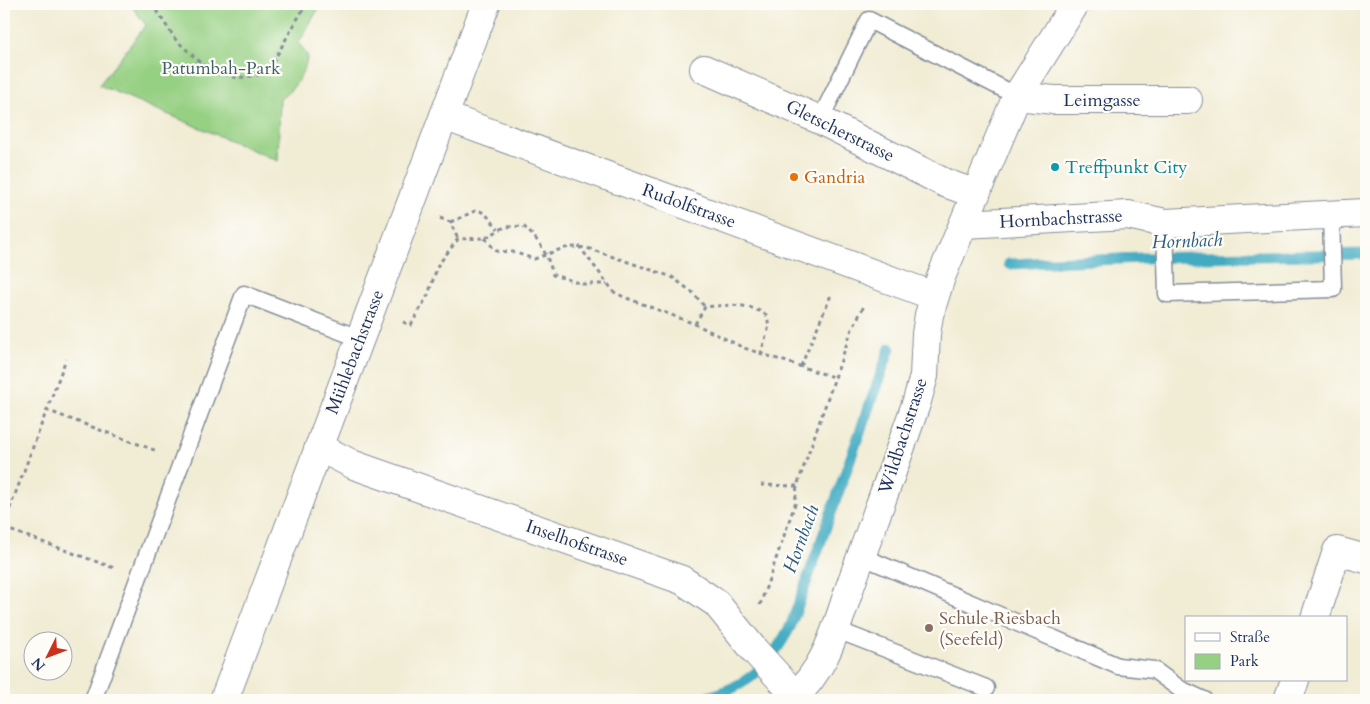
<svg xmlns="http://www.w3.org/2000/svg" width="1370" height="704" font-family="Cardo,serif">
<style>
.green{fill:#96d083;stroke:#588070}
.lines{fill:none;stroke-linecap:round;stroke-linejoin:round}
.stream{stroke:#42abc2;stroke-width:11}
.lane-casing{stroke:#868e99;stroke-width:19}
.street-casing{stroke:#868e99;stroke-width:30}
.path{stroke:#868e99;stroke-width:3;stroke-dasharray:4 4;stroke-linecap:butt}
.lane{stroke:#fff;stroke-width:16}
.street{stroke:#fff;stroke-width:28}
.culture-dot{fill:#0f9aa8;stroke:#fdfcf7;stroke-width:2}
.food-dot{fill:#e8710a;stroke:#fdfcf7;stroke-width:2}
.education-dot{fill:#8d6e63;stroke:#fdfcf7;stroke-width:2}
.labels{text-anchor:middle;dominant-baseline:central;stroke-width:4.5;stroke-linejoin:round;paint-order:stroke}
.park-label{font-size:18px;fill:#405f69;stroke:#fdfcf7}
.street-label{font-size:18px;fill:#1b2f5e;stroke:#fdfcf7}
.culture-label{font-size:18px;fill:#0d838f;stroke:#fdfcf7;text-anchor:start}
.food-label{font-size:18px;fill:#c56008;stroke:#fdfcf7;text-anchor:start}
.education-label{font-size:18px;fill:#785e54;stroke:#fdfcf7;text-anchor:start}
.water-label{font-size:19px;font-style:italic;fill:#295a81;stroke:#fdfcf7}
</style>
<rect width="100%" height="100%" fill="#fdfcf7"/>
<filter id="ink" filterUnits="userSpaceOnUse"><feTurbulence type="fractalNoise" baseFrequency=".02" numOctaves="2"/><feDisplacementMap in="SourceGraphic" scale="10" xChannelSelector="R" yChannelSelector="G"/><feConvolveMatrix kernelMatrix="1 2 1 2 8 2 1 2 1" color-interpolation-filters="sRGB"/></filter>
<filter id="wash" filterUnits="userSpaceOnUse"><feTurbulence type="fractalNoise" baseFrequency=".0096" numOctaves="4" result="noise"/><feDisplacementMap in="SourceGraphic" scale="20" xChannelSelector="R" yChannelSelector="G"/><feGaussianBlur stdDeviation="1.12" result="paint"/><feColorMatrix in="noise" values="0 0 0 0 0 0 0 0 0 0 0 0 0 0 0 0 0 1.4 0 .05"/><feComposite in="paint" operator="in"/></filter>
<g filter="url(#wash)">
<rect width="100%" height="100%" fill="#f1ecd4"/>
<path class="green" d="M 130,4 L 321,4 L 299,43 L 308,57 C 302,76 297,87 280,99 L 278,161 L 99,85 L 146,25 Z"/>
<g class="lines">
<g class="stream">
<path d="M 1009,264 L 1141,258 L 1366,254"/>
<path d="M 696,700 C 744,690 769,668 791,625 L 890,348"/>
</g>
</g>
</g>
<g filter="url(#ink)">
<g class="lines">
<g class="lane-casing">
<g id="lane">
<path d="M 820,120 L 869,20 L 1017,96"/>
<path d="M 1165,223 L 1167,294 L 1333,289 L 1331,215"/>
<path d="M 861,556 L 1118,666 L 1154,670 L 1180,689 L 1204,700"/>
<path d="M 837,630 L 986,688"/>
<path d="M 93,700 L 244,294 L 361,339"/>
</g>
</g>
<g class="street-casing">
<g id="street">
<path d="M 704,69 L 820,120 L 945,183 L 976,194"/>
<path d="M 1017,96 L 1054,100 L 1188,100"/>
<path d="M 444,116 L 934,296"/>
<path d="M 965,224 L 1128,215 L 1165,223 L 1366,213"/>
<path d="M 319,447 L 354,465 L 682,580 L 716,603 L 755,651 L 796,696"/>
<path d="M 1315,618 L 1337,551 L 1366,559"/>
<path d="M 224,700 L 486,4"/>
<path d="M 791,700 C 831,664 837,621 855,573 C 876,516 897,459 917,401 L 924,376 L 926,334 L 929,315 L 941,277 L 1017,96 L 1075,4"/>
<path d="M 1288,700 L 1295,680"/>
</g>
</g>
<g class="path">
<path d="M 152,4 L 176,40 L 205,67 L 237,78 L 266,74 L 306,4"/>
<path d="M 440,218 L 450,222 L 458,239"/>
<path d="M 450,222 C 479,212 476,200 498,229"/>
<path d="M 485,238 L 496,251 L 513,252 L 534,259 C 556,252 566,243 590,249 L 672,277 L 692,292 L 705,307"/>
<path d="M 579,246 L 614,292 L 624,297 L 695,324 L 744,348 L 836,378"/>
<path d="M 403,322 L 411,325 L 428,295 L 438,265 L 458,239 L 485,238 L 505,227 L 523,226 C 540,241 547,253 553,275 L 583,284 L 607,284"/>
<path d="M 695,324 L 705,307 C 726,305 750,302 767,316 L 769,326 L 761,353"/>
<path d="M 801,366 L 831,295"/>
<path d="M 46,410 L 157,451"/>
<path d="M 761,485 L 797,486"/>
<path d="M 4,524 L 66,359"/>
<path d="M 4,528 L 114,568"/>
<path d="M 760,605 L 795,504 L 797,486 L 852,329 L 865,304"/>
<path d="M 1010,697 L 1019,700"/>
</g>
<use href="#lane" class="lane"/>
<use href="#street" class="street"/>
</g>
</g>
<circle class="culture-dot" cx="1055" cy="167" r="5"/>
<circle class="food-dot" cx="794" cy="177" r="5"/>
<circle class="education-dot" cx="929" cy="628" r="5"/>
<g class="labels">
<g class="park-label">
<text x="221" y="68">Patumbah-Park</text>
</g>
<g class="street-label">
<text x="1102" y="100">Leimgasse</text>
<text transform="translate(840 131) rotate(26)">Gletscherstrasse</text>
<text transform="translate(689 206) rotate(20)">Rudolfstrasse</text>
<text transform="translate(1061 219) rotate(-3)">Hornbachstrasse</text>
<text transform="translate(355 352) rotate(-69)">Mühlebachstrasse</text>
<text transform="translate(903 436) rotate(-72)">Wildbachstrasse</text>
<text transform="translate(577 543) rotate(19)">Inselhofstrasse</text>
</g>
<g class="culture-label">
<text x="1065" y="167">Treffpunkt City</text>
</g>
<g class="food-label">
<text x="804" y="177">Gandria</text>
</g>
<g class="education-label">
<text x="939" y="618">Schule Riesbach<tspan x="939" dy="21">(Seefeld)</tspan></text>
</g>
<g class="water-label">
<text transform="translate(1187 241) rotate(-2)">Hornbach</text>
<text transform="translate(801 539) rotate(-70)">Hornbach</text>
</g>
</g>
<rect width="1370" height="704" fill="none" stroke="#fdfcf7" stroke-width="20"/>
<rect x="1185" y="616" width="162" height="65" fill="#fdfcf7" stroke="#a3aaba"/>
<rect x="1195" y="633" width="25" height="8" fill="#ffffff" stroke="#a3aaba"/>
<text x="1230" y="642" font-size="15" fill="#1b2f5e">Straße</text>
<rect x="1195" y="654" width="25" height="15" fill="#96d083" stroke="#a3aaba"/>
<text x="1230" y="666" font-size="15" fill="#1b2f5e">Park</text>
<g transform="translate(48 656) rotate(228)"><circle r="24" fill="#fdfcf7" stroke="#a3aaba"/>
<path d="M0-4L9 19L0 12L-9 19Z" fill="#c8321e"/>
<text y="-8" font-size="14" font-weight="bold" text-anchor="middle" fill="#1b2f5e">N</text>
</g>
</svg>
